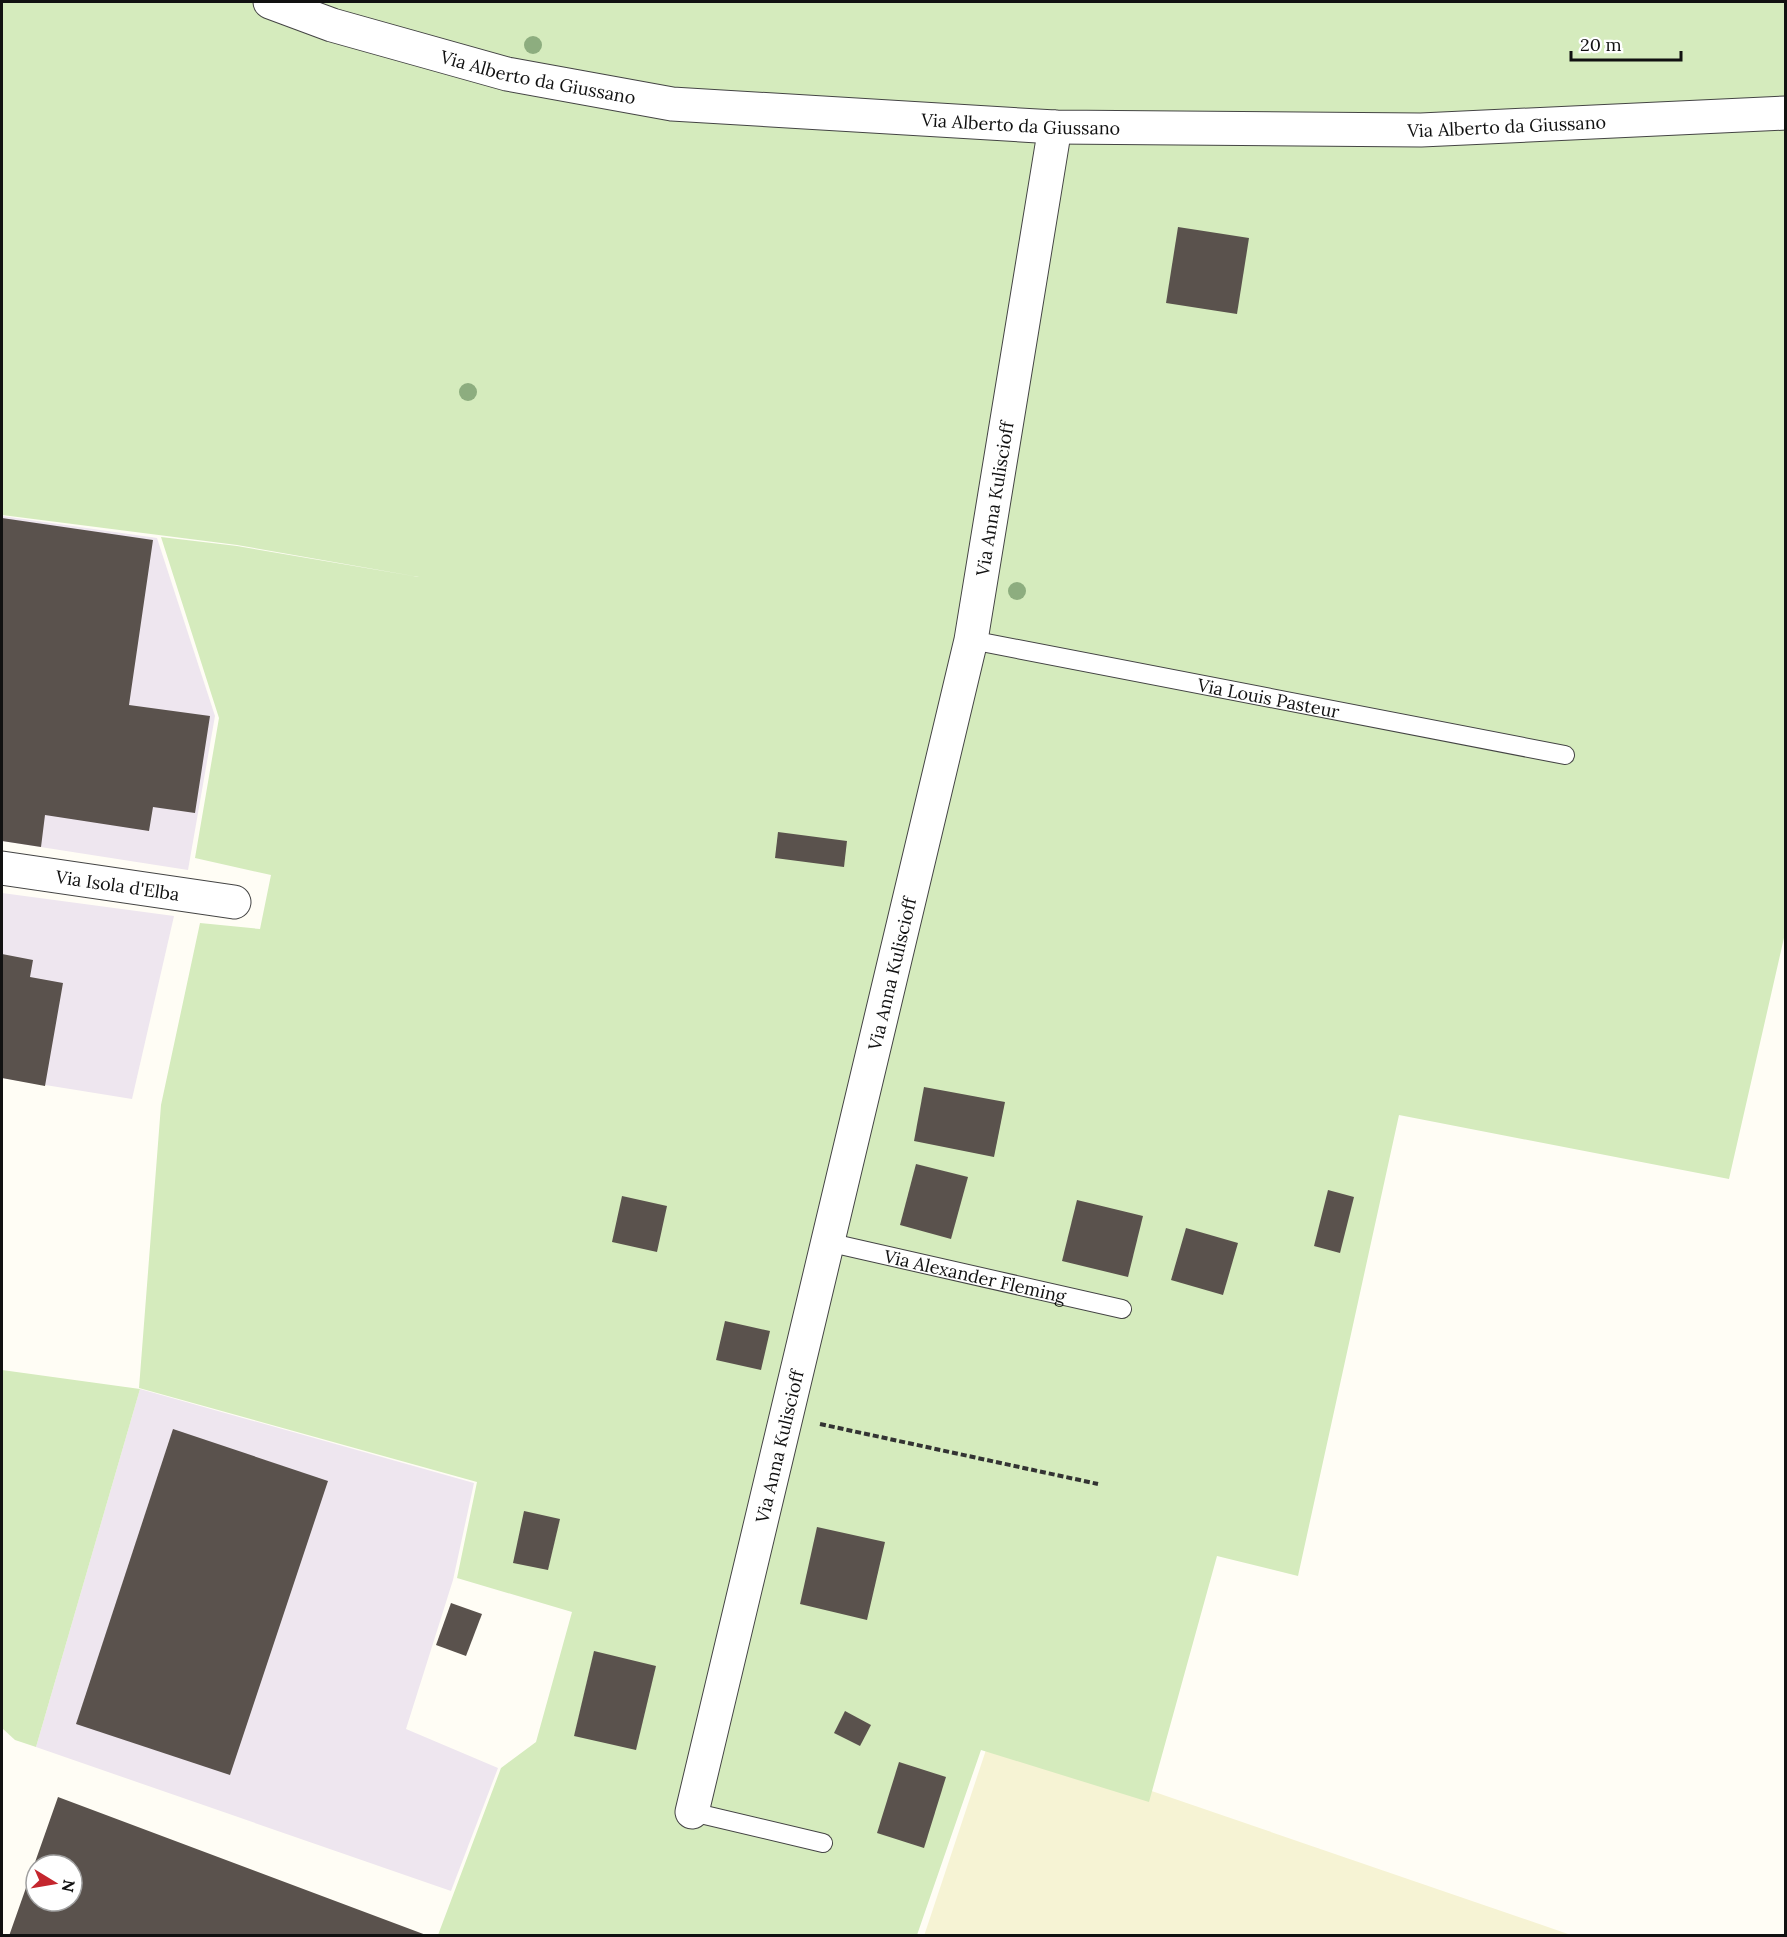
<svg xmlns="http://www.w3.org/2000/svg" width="1787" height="1937" font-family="Lora,serif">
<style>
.industrial{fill:#eee6ef}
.farmland{fill:#f6f3d4}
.green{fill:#d5ebbd}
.building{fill:#5a524d;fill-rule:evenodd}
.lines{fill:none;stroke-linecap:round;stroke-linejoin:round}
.lane-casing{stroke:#444;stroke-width:20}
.street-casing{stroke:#444;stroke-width:35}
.path{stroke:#333;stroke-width:4;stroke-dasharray:6 3;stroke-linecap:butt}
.lane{stroke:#fff;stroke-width:18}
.street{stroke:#fff;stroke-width:33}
.tree{fill:#8dad7f}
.labels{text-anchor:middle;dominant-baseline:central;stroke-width:6;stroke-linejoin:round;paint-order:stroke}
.street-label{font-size:18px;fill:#111;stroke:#fff}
</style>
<rect width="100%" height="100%" fill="#fffdf5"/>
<g class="industrial">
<path d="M 2,516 L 157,538 L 215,716 L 188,870 L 2,841 Z"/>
<path d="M 2,893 L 174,916 L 132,1099 L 2,1078 Z"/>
<path d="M 140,1389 L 474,1483 L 453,1580 L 406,1729 L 498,1768 L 451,1891 L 36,1747 Z"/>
</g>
<path class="farmland" d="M 987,1747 L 1137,1786 L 1571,1935 L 924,1936 Z"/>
<g class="green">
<path d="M 2,2 L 1785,2 L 1786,929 L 1729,1179 L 1399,1115 L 1298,1576 L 1217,1556 L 1149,1802 L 981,1750 L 917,1935 L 438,1935 L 501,1768 L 536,1742 L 572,1612 L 457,1578 L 477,1482 L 139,1388 L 161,1105 L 200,923 L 260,929 L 271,875 L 195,858 L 219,718 L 161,537 L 237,546 L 419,577 L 237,545 L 2,515 Z"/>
<path d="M 2,1370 L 140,1389 L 36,1747 L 15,1740 L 2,1728 Z"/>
</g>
<g class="building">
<path d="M 1178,227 L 1249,238 L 1237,314 L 1166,303 Z"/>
<path d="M 2,518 L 153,540 L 129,705 L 210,716 L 195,813 L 153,807 L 149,831 L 45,815 L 41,847 L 2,841 Z"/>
<path d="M 778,832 L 847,841 L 844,867 L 775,858 Z"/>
<path d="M 2,954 L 33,960 L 30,977 L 63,983 L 45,1086 L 2,1078 Z"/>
<path d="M 924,1087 L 1005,1102 L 994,1157 L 914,1141 Z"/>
<path d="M 916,1164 L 968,1177 L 951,1239 L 900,1225 Z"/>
<path d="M 1328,1190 L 1354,1197 L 1340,1253 L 1314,1246 Z"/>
<path d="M 622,1196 L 667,1206 L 657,1252 L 612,1242 Z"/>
<path d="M 1077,1200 L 1143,1216 L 1128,1277 L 1062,1261 Z"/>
<path d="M 1186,1228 L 1238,1243 L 1223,1295 L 1171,1280 Z"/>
<path d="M 725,1321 L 770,1331 L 761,1370 L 716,1360 Z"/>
<path d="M 173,1429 L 328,1481 L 230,1775 L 76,1724 Z"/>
<path d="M 524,1511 L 560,1519 L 548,1570 L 513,1563 Z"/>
<path d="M 817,1527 L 885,1542 L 867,1620 L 800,1604 Z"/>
<path d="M 451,1603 L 482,1614 L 466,1656 L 436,1645 Z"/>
<path d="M 594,1651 L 656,1666 L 636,1750 L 574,1736 Z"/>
<path d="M 845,1711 L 871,1725 L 860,1746 L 834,1733 Z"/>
<path d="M 899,1762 L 946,1777 L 924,1848 L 877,1833 Z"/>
<path d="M 58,1797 L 426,1935 L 426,1936 L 9,1936 ZM 36,1865 L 72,1865 L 72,1901 L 36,1901 Z"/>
</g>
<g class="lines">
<g class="lane-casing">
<g id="lane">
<path id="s1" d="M 971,640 L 1565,755"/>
<path id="s2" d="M 827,1242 L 1122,1309"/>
<path d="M 692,1812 L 823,1843"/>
</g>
</g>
<g class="street-casing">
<g id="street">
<path id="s3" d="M 270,2 L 332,25 L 507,74 L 672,104 L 1055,127 L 1421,130 L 1786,113"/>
<path id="s4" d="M 2,868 L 234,902"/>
<path id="s5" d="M 692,1812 L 971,640 L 1055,127"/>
</g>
</g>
<path class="path" d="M 820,1424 L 1098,1484"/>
<use href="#lane" class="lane"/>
<use href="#street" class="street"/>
</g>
<g class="tree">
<circle cx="533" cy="45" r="9"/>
<circle cx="468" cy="392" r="9"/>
<circle cx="1017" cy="591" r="9"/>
</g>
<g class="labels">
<g class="street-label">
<text stroke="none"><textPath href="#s3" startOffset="279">Via Alberto da Giussano</textPath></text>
<text stroke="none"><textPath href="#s3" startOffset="765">Via Alberto da Giussano</textPath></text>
<text stroke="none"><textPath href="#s3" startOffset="1251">Via Alberto da Giussano</textPath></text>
<text stroke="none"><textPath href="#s5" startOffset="1348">Via Anna Kuliscioff</textPath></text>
<text stroke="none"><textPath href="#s1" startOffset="303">Via Louis Pasteur</textPath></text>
<text stroke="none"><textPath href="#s4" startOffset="117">Via Isola d'Elba</textPath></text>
<text stroke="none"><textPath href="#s5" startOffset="862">Via Anna Kuliscioff</textPath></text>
<text stroke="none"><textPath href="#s2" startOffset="152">Via Alexander Fleming</textPath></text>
<text stroke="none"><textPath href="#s5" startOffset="376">Via Anna Kuliscioff</textPath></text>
</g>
</g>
<rect width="1787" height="1937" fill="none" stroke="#111111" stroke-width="6"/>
<g transform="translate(54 1883) rotate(101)"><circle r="28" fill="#ffffff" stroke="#a0a0a0" stroke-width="1.5"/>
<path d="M0-4.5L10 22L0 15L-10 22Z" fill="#c4262e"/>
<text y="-9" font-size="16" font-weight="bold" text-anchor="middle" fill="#111111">N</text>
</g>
<path d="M1571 51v9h110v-9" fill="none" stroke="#111111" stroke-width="3"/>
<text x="1580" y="51" font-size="18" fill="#111111" stroke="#ffffff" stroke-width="4.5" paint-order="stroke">20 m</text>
</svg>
